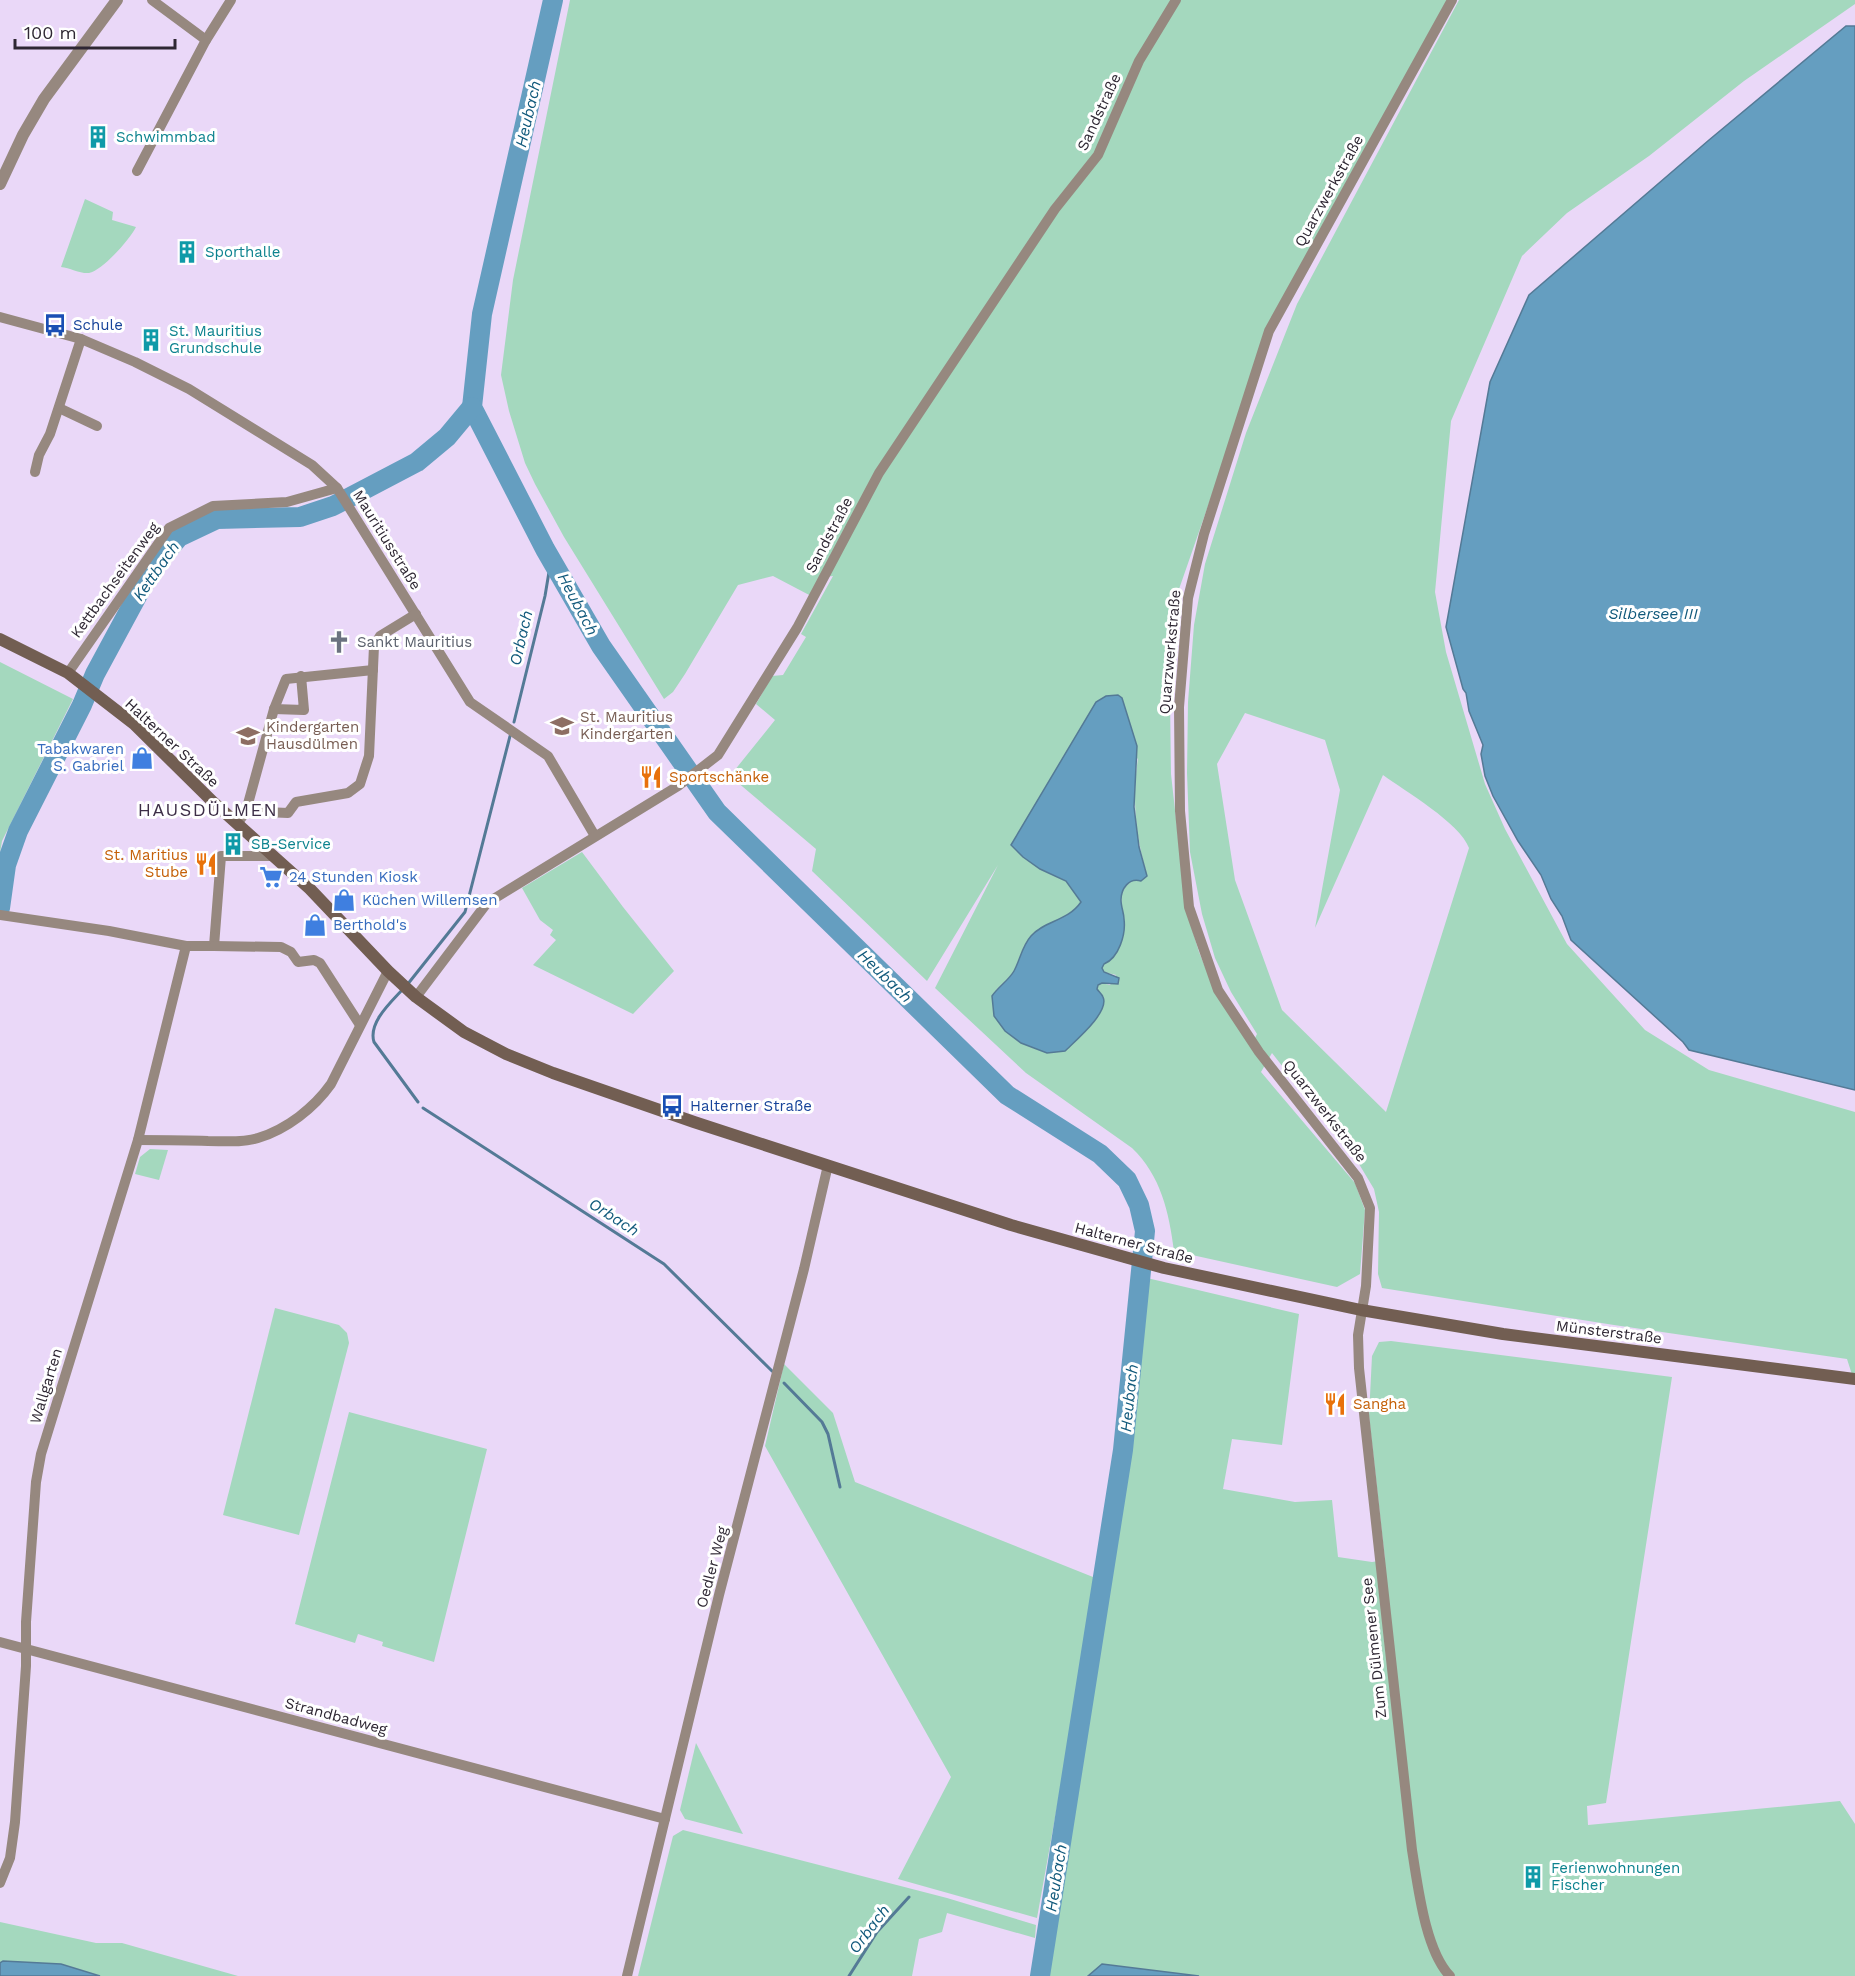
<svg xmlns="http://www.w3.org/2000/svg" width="1855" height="1976" font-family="'Work Sans',sans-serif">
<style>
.green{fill:#a4d8be;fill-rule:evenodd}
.water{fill:#659ec0;stroke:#547a96;stroke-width:1.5}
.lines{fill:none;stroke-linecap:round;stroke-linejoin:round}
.stream{stroke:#547a96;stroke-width:3}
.river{stroke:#659ec0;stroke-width:20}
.minor{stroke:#96887f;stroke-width:10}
.tertiary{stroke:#96887f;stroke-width:12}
.secondary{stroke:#725e52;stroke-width:12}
.labels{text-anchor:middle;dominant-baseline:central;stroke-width:6;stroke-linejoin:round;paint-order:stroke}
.street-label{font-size:15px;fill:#2e2733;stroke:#fff}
.culture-label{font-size:15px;fill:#0d838f;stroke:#fff;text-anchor:start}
.transit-label{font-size:15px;fill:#164399;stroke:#fff;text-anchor:start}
.worship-label{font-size:15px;fill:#5b616d;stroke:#fff;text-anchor:start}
.education-label{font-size:15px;fill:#785e54;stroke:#fff;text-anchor:start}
.shop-label{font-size:15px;fill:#366cbe;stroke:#fff;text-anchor:start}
.food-label{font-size:15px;fill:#c56008;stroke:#fff;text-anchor:start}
.water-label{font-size:16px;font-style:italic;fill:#10597b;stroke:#fff}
.quarter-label{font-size:18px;letter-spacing:1.5px;fill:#3d2e47;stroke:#fff}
</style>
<rect width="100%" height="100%" fill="#ead8f8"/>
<g class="green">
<path d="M 570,0 L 1452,0 L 1269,331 L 1178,592 L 1170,698 L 1171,774 L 1186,909 L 1199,952 L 1216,994 L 1251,1046 L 1257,1034 L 1231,992 L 1215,958 L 1202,914 L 1190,852 L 1187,773 L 1188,702 L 1194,625 L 1205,564 L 1246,433 L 1297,304 L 1459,0 L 1855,0 L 1855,4 L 1744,81 L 1649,156 L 1567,213 L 1522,256 L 1451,421 L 1435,592 L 1446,652 L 1485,784 L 1505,829 L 1567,944 L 1645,1030 L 1709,1070 L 1855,1112 L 1855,1384 L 1847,1359 L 1614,1325 L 1382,1288 L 1378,1274 L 1379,1212 L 1374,1189 L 1359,1164 L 1272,1053 L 1261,1072 L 1355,1183 L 1365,1210 L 1360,1274 L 1337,1287 L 1174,1251 C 1169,1212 1161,1176 1132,1148 L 1026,1073 L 935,988 L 998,865 L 927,981 L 812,871 L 816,849 L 730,776 L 775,720 L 756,704 L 772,676 L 783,675 L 806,637 L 801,634 L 833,576 L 824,577 L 813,597 L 773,576 L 738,585 L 685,674 L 673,692 L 664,699 L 564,537 L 535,484 L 525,463 L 509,411 L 501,375 L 513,280 ZM 1245,713 L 1325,740 L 1340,790 L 1315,928 L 1383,775 C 1405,791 1460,823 1469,848 L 1386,1112 L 1282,1010 L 1235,880 L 1217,764 ZM 1138,758 C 1132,797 1135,833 1146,871 C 1130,884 1119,884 1122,908 L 1102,968 L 1104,972 L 1116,975 L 1110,985 L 1102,983 L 1098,985 L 1097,989 L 1103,996 L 996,990 C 1002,984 1011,977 1015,969 C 1020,958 1023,944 1031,936 C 1047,920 1067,921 1081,902 L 1066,881 L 1040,869 Z"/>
<path d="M 85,199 L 113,212 L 112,220 L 136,227 C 131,238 102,271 89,273 C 81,274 70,268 61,267 Z"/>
<path d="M 0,662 L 73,699 L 2,841 L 0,853 Z"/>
<path d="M 582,852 L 623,907 L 674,971 L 633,1014 L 533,965 L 556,940 L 550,935 L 553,930 L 540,920 L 522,888 Z"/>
<path d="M 150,1149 L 168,1150 L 159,1180 L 135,1174 L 140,1157 Z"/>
<path d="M 1147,1278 L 1299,1314 L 1282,1445 L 1232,1439 L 1223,1489 L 1295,1502 L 1332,1500 L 1338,1557 L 1372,1562 L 1385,1560 L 1369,1416 L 1372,1356 L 1379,1342 L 1391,1341 L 1672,1377 L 1606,1803 L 1587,1806 L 1588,1825 L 1840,1801 L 1855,1824 L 1855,1976 L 1199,1976 L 1103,1964 L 1088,1976 L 1049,1976 L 1132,1443 Z"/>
<path d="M 275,1308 L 339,1325 L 347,1333 L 349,1343 L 299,1535 L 223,1515 Z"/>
<path d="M 784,1364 L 833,1413 L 855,1482 L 1098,1579 L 1037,1918 L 898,1879 L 951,1777 L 765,1446 Z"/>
<path d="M 349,1412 L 487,1449 L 434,1662 L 382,1646 L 383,1642 L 358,1634 L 355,1643 L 295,1624 Z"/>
<path d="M 696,1743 L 743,1834 L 685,1819 L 680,1810 Z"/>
<path d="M 683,1830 L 947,1898 L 1036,1925 L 1035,1938 L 947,1913 L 942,1932 L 919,1939 L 912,1976 L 638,1976 L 673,1836 Z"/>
<path d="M 0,1922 L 96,1943 L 122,1943 L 238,1976 L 100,1976 L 61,1964 L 3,1961 L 0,1963 Z"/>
</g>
<g class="water">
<path d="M 1846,26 L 1855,26 L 1855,1090 L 1689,1050 L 1683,1042 L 1571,940 L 1562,916 L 1551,899 L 1541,875 L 1518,841 L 1493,796 L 1485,776 L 1481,754 L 1483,745 L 1469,711 L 1466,693 L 1463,689 L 1446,627 L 1490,382 L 1529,295 L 1709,140 Z"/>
<path d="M 1118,695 L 1122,698 L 1137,746 L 1134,807 L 1139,847 L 1147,876 L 1141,881 C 1129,877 1121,889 1121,900 C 1121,907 1124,913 1124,919 C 1126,934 1119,958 1104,964 L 1102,968 L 1104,972 L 1119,978 L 1118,984 L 1102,983 L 1098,985 L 1097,989 C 1099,992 1102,994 1103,997 C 1110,1012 1075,1041 1065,1051 L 1047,1053 L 1021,1043 L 1005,1031 L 994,1016 L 992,996 C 998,987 1009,980 1014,971 C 1020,960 1022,946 1031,936 C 1045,920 1067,922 1081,902 L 1066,881 L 1040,869 L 1023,857 L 1011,845 L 1096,702 L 1106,696 Z"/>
<path d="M 3,1961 L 61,1964 L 100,1976 L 0,1976 L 0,1963 Z"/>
<path d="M 1102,1964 L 1199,1976 L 1088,1976 Z"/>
</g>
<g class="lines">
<g class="stream">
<path d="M 514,722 L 545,596 L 551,560"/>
<path d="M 407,985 L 465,912 L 510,736"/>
<path d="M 403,989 C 390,1003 368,1023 374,1042 L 418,1102"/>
<path d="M 423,1108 L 664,1264 L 772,1371"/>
<path d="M 784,1383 L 822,1422 L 828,1434 L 840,1487"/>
<path d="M 849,1976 L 877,1932 L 909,1897"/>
</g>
<g class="river">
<path d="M 553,0 L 482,314 L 472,407 L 545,549 L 601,646 L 717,812 L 1007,1095 L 1100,1154 L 1127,1180 L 1139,1205 L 1145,1231 L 1123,1450 L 1040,1976"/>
<path d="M 0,908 L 6,865 L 18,831 L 82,705 L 95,674 L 142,587 L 156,564 L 179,537 L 217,519 L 300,517 L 333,506 L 417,462 L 447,437 L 472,407"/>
</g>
<g class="minor">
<path d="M 152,0 L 206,40"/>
<path d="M 137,171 L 206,40 L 231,0"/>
<path d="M 0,317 L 81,339 L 135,362 L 189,389 L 312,465 L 337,488 L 470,702 L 548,756 L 595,836"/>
<path d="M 59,408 L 97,426"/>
<path d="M 35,472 L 39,455 L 50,434 L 81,339"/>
<path d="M 68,673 L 169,528 L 213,506 L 287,502 L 337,488"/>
<path d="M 274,709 L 304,710 L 301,676"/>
<path d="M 246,811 L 288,813 L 296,802 L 348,793 L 360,784 L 369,756 L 374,646 L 380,636 L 416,614"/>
<path d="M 238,823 L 246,811 L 274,709 L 286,679 L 373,670"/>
<path d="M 0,915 L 109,931 L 186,946 L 214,946 L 221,856 L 274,856"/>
<path d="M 214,946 L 281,947 L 291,952 L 298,962 L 314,960 L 320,963 L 360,1025"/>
<path d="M 416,997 L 487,903 L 678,786 L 718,755 L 797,628 L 879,473 L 1055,209 L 1098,155 L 1139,61 L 1176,0"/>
<path d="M 138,1140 C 161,1140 184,1140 208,1141 C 224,1141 242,1143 258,1138 C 287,1129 314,1108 331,1084 L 388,971"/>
<path d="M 0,1642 L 665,1819"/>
<path d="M 0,1883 L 10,1858 L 15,1822 L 26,1666 L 26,1622 L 36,1482 L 41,1454 L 138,1140 L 186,946"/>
<path d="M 627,1976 L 719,1595 L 804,1269 L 828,1165"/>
<path d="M 1450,1976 C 1425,1950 1418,1886 1412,1850 L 1359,1368 L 1358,1335 L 1366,1286 L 1370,1208 L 1358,1178 L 1259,1052 L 1218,990 L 1189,907 L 1180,811 L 1179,707 L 1188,598 L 1204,534 L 1269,331 L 1452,0"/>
</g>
<path class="tertiary" d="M 0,184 L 23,135 L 44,99 L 117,0"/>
<path class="secondary" d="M 0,639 L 68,673 L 134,724 L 213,802 L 310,889 L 388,971 L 416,997 L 464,1032 L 506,1054 L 553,1073 L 694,1122 L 1011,1225 L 1164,1268 L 1361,1310 L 1503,1334 L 1855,1379"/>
</g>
<defs>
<g id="building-bare" transform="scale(1.8)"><path d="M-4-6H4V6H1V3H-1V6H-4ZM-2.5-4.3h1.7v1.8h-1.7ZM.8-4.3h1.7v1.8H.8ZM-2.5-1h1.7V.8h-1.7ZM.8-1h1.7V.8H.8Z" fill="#0f9aa8" stroke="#fff" stroke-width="2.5" paint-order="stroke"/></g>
<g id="bus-bare" transform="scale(1.8)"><path d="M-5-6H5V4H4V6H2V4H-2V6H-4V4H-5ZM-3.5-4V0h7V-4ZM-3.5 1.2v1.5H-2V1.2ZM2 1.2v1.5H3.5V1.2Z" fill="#1a4fb4" stroke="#fff" stroke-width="2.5" paint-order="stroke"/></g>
<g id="church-bare" transform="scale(1.8)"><path d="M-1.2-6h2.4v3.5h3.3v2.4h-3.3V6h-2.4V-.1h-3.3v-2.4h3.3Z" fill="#6b7280" stroke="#fff" stroke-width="2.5" paint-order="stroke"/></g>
<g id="school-bare" transform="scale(1.8)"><path d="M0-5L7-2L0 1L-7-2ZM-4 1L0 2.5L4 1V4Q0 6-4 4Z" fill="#8d6e63" stroke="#fff" stroke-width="2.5" paint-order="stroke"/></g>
<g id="shop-bare" transform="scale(1.8)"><path d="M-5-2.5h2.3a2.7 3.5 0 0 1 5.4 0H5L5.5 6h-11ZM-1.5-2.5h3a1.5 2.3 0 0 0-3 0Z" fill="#3f7fe0" stroke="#fff" stroke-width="2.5" paint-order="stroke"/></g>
<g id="restaurant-bare" transform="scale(1.8)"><path d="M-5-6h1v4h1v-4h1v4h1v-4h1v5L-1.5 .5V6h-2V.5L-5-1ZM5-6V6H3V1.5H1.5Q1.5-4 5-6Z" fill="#e8710a" stroke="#fff" stroke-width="2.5" paint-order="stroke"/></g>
<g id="supermarket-bare" transform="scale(1.8)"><path d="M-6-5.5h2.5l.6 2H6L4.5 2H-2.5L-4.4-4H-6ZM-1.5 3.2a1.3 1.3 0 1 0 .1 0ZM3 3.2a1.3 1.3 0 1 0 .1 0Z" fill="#3f7fe0" stroke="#fff" stroke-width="2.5" paint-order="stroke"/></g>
</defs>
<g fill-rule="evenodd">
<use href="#building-bare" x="98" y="137"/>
<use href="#building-bare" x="187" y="252"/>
<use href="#bus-bare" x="55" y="325"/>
<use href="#building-bare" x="151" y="340"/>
<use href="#church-bare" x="339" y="642"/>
<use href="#school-bare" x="562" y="726"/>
<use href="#school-bare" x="248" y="736"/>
<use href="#shop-bare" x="142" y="758"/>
<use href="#restaurant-bare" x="651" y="777"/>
<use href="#building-bare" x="233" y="844"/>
<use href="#restaurant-bare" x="206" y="864"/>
<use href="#supermarket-bare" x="271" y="877"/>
<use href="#shop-bare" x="344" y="900"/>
<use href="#shop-bare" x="315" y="925"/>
<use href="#bus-bare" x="672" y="1106"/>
<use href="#restaurant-bare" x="1335" y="1404"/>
<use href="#building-bare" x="1533" y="1877"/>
</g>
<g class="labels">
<g class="street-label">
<text transform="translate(1099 112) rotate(-65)">Sandstraße</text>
<text transform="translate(1329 191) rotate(-61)">Quarzwerkstraße</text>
<text transform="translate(829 535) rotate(-62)">Sandstraße</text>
<text transform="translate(387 540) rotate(58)">Mauritiusstraße</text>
<text transform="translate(115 580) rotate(-54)">Kettbachseitenweg</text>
<text transform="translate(1170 652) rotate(-85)">Quarzwerkstraße</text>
<text transform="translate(172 743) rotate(43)">Halterner Straße</text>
<text transform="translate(1325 1111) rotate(52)">Quarzwerkstraße</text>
<text transform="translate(1134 1243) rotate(15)">Halterner Straße</text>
<text transform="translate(1609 1332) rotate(7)">Münsterstraße</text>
<text transform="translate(46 1386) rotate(-73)">Wallgarten</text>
<text transform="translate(712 1567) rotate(-75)">Oedler Weg</text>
<text transform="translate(1374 1648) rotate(-96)">Zum Dülmener See</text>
<text transform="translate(336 1716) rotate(15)">Strandbadweg</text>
</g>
<g class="culture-label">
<text x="116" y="137">Schwimmbad</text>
<text x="205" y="252">Sporthalle</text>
<text x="169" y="331">St. Mauritius<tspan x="169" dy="17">Grundschule</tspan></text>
<text x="251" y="844">SB-Service</text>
<text x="1551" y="1868">Ferienwohnungen<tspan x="1551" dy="17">Fischer</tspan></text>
</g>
<g class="transit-label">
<text x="73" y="325">Schule</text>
<text x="690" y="1106">Halterner Straße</text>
</g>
<g class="worship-label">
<text x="357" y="642">Sankt Mauritius</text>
</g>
<g class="education-label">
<text x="580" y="717">St. Mauritius<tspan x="580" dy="17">Kindergarten</tspan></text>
<text x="266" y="727">Kindergarten<tspan x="266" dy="17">Hausdülmen</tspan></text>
</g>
<g class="shop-label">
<text x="124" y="749" text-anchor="end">Tabakwaren<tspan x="124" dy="17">S. Gabriel</tspan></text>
<text x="289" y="877">24 Stunden Kiosk</text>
<text x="362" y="900">Küchen Willemsen</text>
<text x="333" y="925">Berthold's</text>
</g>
<g class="food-label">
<text x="669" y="777">Sportschänke</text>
<text x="188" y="855" text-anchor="end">St. Maritius<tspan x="188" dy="17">Stube</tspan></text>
<text x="1353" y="1404">Sangha</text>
</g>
<g class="water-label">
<text transform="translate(528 114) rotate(-77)">Heubach</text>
<text transform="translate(156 571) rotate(-55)">Kettbach</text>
<text transform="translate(578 604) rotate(62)">Heubach</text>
<text x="1653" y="613">Silbersee III</text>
<text transform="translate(521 638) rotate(-77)">Orbach</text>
<text transform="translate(885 976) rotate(44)">Heubach</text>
<text transform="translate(614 1217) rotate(33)">Orbach</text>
<text transform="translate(1129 1398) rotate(-84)">Heubach</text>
<text transform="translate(1056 1878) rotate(-81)">Heubach</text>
<text transform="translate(869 1929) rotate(-53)">Orbach</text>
</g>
<g class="quarter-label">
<text x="208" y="809">HAUSDÜLMEN</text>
</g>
</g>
<path d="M15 39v9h160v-9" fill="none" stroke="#2e2733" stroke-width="3"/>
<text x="24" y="39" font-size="18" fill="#2e2733" stroke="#ffffff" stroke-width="4.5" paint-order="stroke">100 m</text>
</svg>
